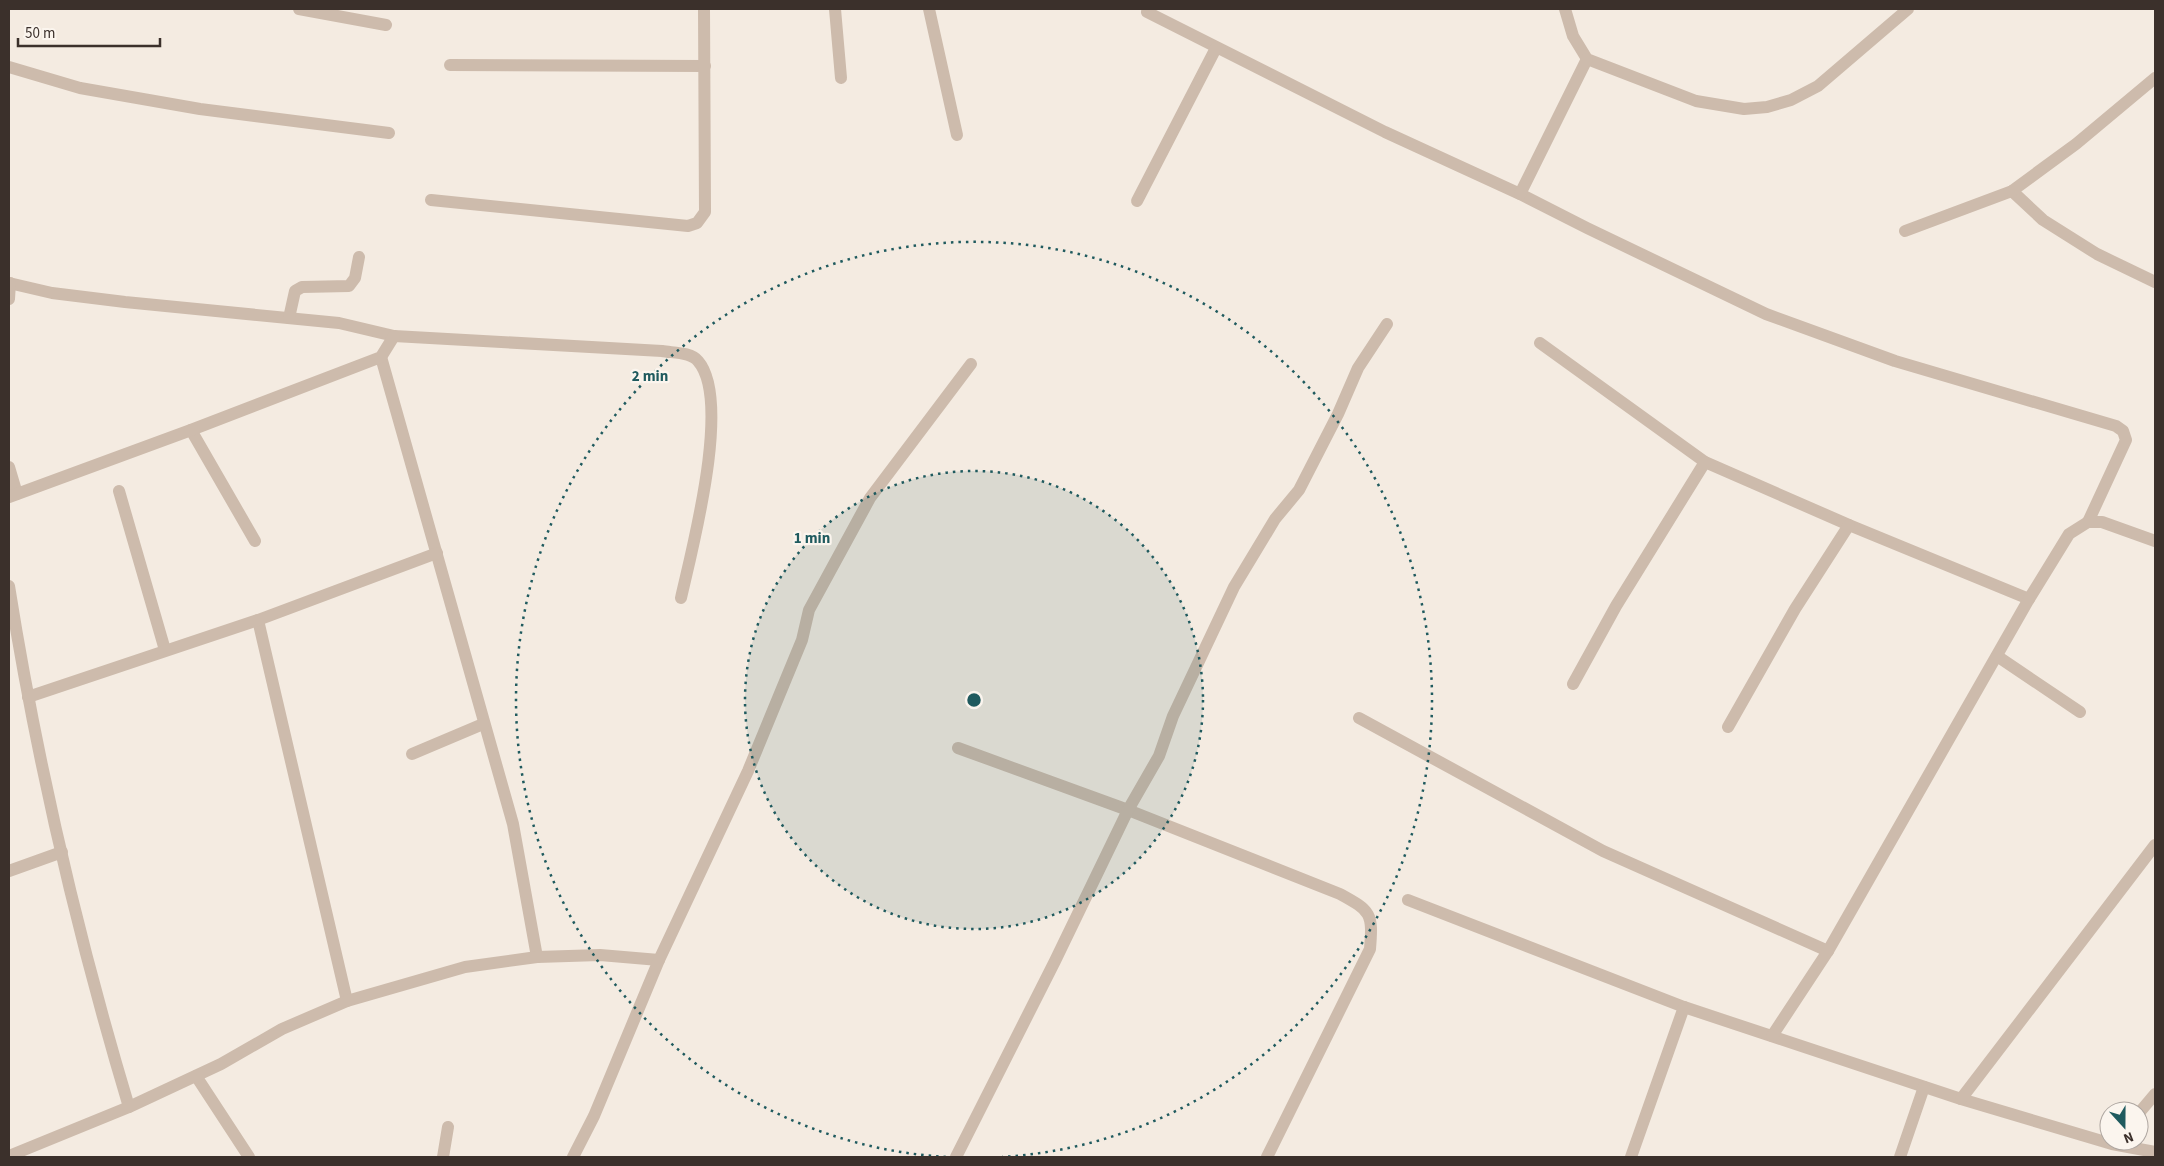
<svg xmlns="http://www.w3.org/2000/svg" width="2164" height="1166" font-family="'Source Sans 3',sans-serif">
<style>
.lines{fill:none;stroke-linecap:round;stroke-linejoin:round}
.minor{stroke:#cdbbac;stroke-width:12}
.ring{fill:none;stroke:#1f5a5e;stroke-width:2.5;stroke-dasharray:2.5 5}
.centre{fill:#1f5a5e;stroke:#fbf5ee;stroke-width:2.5}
.ring-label{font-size:15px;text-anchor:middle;font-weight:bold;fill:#1f5a5e;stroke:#fbf5ee;stroke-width:4.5;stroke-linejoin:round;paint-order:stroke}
</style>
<rect width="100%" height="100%" fill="#f4ebe1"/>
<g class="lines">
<g class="minor">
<path d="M 299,9 L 386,25"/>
<path d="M 835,9 L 841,78"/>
<path d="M 929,9 L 957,135"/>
<path d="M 1565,9 L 1573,36 L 1587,59 L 1696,101 L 1744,109 L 1767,107 L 1791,100 L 1818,86 L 1908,9"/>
<path d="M 1147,12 L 1385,132 L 1520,194 L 1587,228 L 1766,314 L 1895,361 L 2116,426 L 2123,431 L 2126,440 L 2088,522"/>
<path d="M 450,65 L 705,66"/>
<path d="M 9,67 L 80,88 L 200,109 L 389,133"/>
<path d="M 2012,191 L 2043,220 L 2097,254 L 2155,282"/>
<path d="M 1520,194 L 1587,59"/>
<path d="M 431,200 L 688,226 L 697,223 L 705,212 L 704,9"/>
<path d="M 1137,201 L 1216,48"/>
<path d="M 1905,231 L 2012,191 L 2076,144 L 2155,78"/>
<path d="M 9,283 L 52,293 L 125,302 L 339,323 L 394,336 L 662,351 C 673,353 691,352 698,361 C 732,400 692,549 681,598"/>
<path d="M 9,299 L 10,283"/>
<path d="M 289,318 L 295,291 L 302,287 L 349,286 L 355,278 L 359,257"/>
<path d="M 1540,343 L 1705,462 L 1849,525 L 2029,599"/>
<path d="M 381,357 L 513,824 L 537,957"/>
<path d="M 191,430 L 255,541"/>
<path d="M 9,467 L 17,494"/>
<path d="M 119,491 L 165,650"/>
<path d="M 9,497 L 191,430 L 381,357 L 394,336"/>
<path d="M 9,586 C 37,762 78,937 129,1107"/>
<path d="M 258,620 L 347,1001"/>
<path d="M 1997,656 L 2080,712"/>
<path d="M 1573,684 L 1616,606 L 1705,462"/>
<path d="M 28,697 L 258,620 L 437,553"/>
<path d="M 1359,718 L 1603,851 L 1828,951"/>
<path d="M 1728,727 L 1795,609 L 1849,525"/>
<path d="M 958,748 L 1128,810 L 1340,894 C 1371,911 1373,913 1370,949 L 1267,1157"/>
<path d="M 412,754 L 483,724"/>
<path d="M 9,871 L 62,852"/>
<path d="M 1408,900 L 1684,1007 L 1961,1099 L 2112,1144 L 2155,1152"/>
<path d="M 1772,1036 L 1828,951 L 2029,599 L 2069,534 L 2088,522 L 2102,522 L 2155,541"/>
<path d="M 196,1076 L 249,1157"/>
<path d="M 1961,1099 L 2155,845"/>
<path d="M 2139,1113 L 2155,1094"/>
<path d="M 9,1156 L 129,1107 L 221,1064 L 282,1029 L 347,1001 L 465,967 L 537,957 L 600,955 L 659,960"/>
<path d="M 443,1157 L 448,1127"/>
<path d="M 573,1157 L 594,1116 L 659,960 L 748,771 L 802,640 L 809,610 L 870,498 L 971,364"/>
<path d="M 956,1157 L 1055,961 L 1128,810 L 1159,756 L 1173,716 L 1234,587 L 1275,519 L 1299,490 L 1338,414 L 1358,368 L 1387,324"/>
<path d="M 1631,1157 L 1684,1007"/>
<path d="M 1900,1157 L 1924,1087"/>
</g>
</g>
<circle cx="974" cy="700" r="229" fill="#1f5a5e" fill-opacity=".12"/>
<g class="ring">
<circle cx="974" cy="700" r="229"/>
<path d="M946 1157A458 458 0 1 1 1002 1157"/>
</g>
<circle cx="974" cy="700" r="8" class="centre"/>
<g class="ring-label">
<text x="650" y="381">2 min</text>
<text x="812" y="543">1 min</text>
</g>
<rect width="2164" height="1166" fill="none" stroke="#3b302b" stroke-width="20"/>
<g transform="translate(2124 1126) rotate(159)"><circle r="24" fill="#fbf5ee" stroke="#aea6a0"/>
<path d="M0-4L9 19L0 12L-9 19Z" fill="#1f5a5e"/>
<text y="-8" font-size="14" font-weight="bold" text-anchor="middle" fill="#3b302b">N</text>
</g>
<path d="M18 38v8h142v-8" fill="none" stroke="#3b302b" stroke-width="2.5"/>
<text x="25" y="38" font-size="15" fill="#3b302b" stroke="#fbf5ee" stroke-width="4" paint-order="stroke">50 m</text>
</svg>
